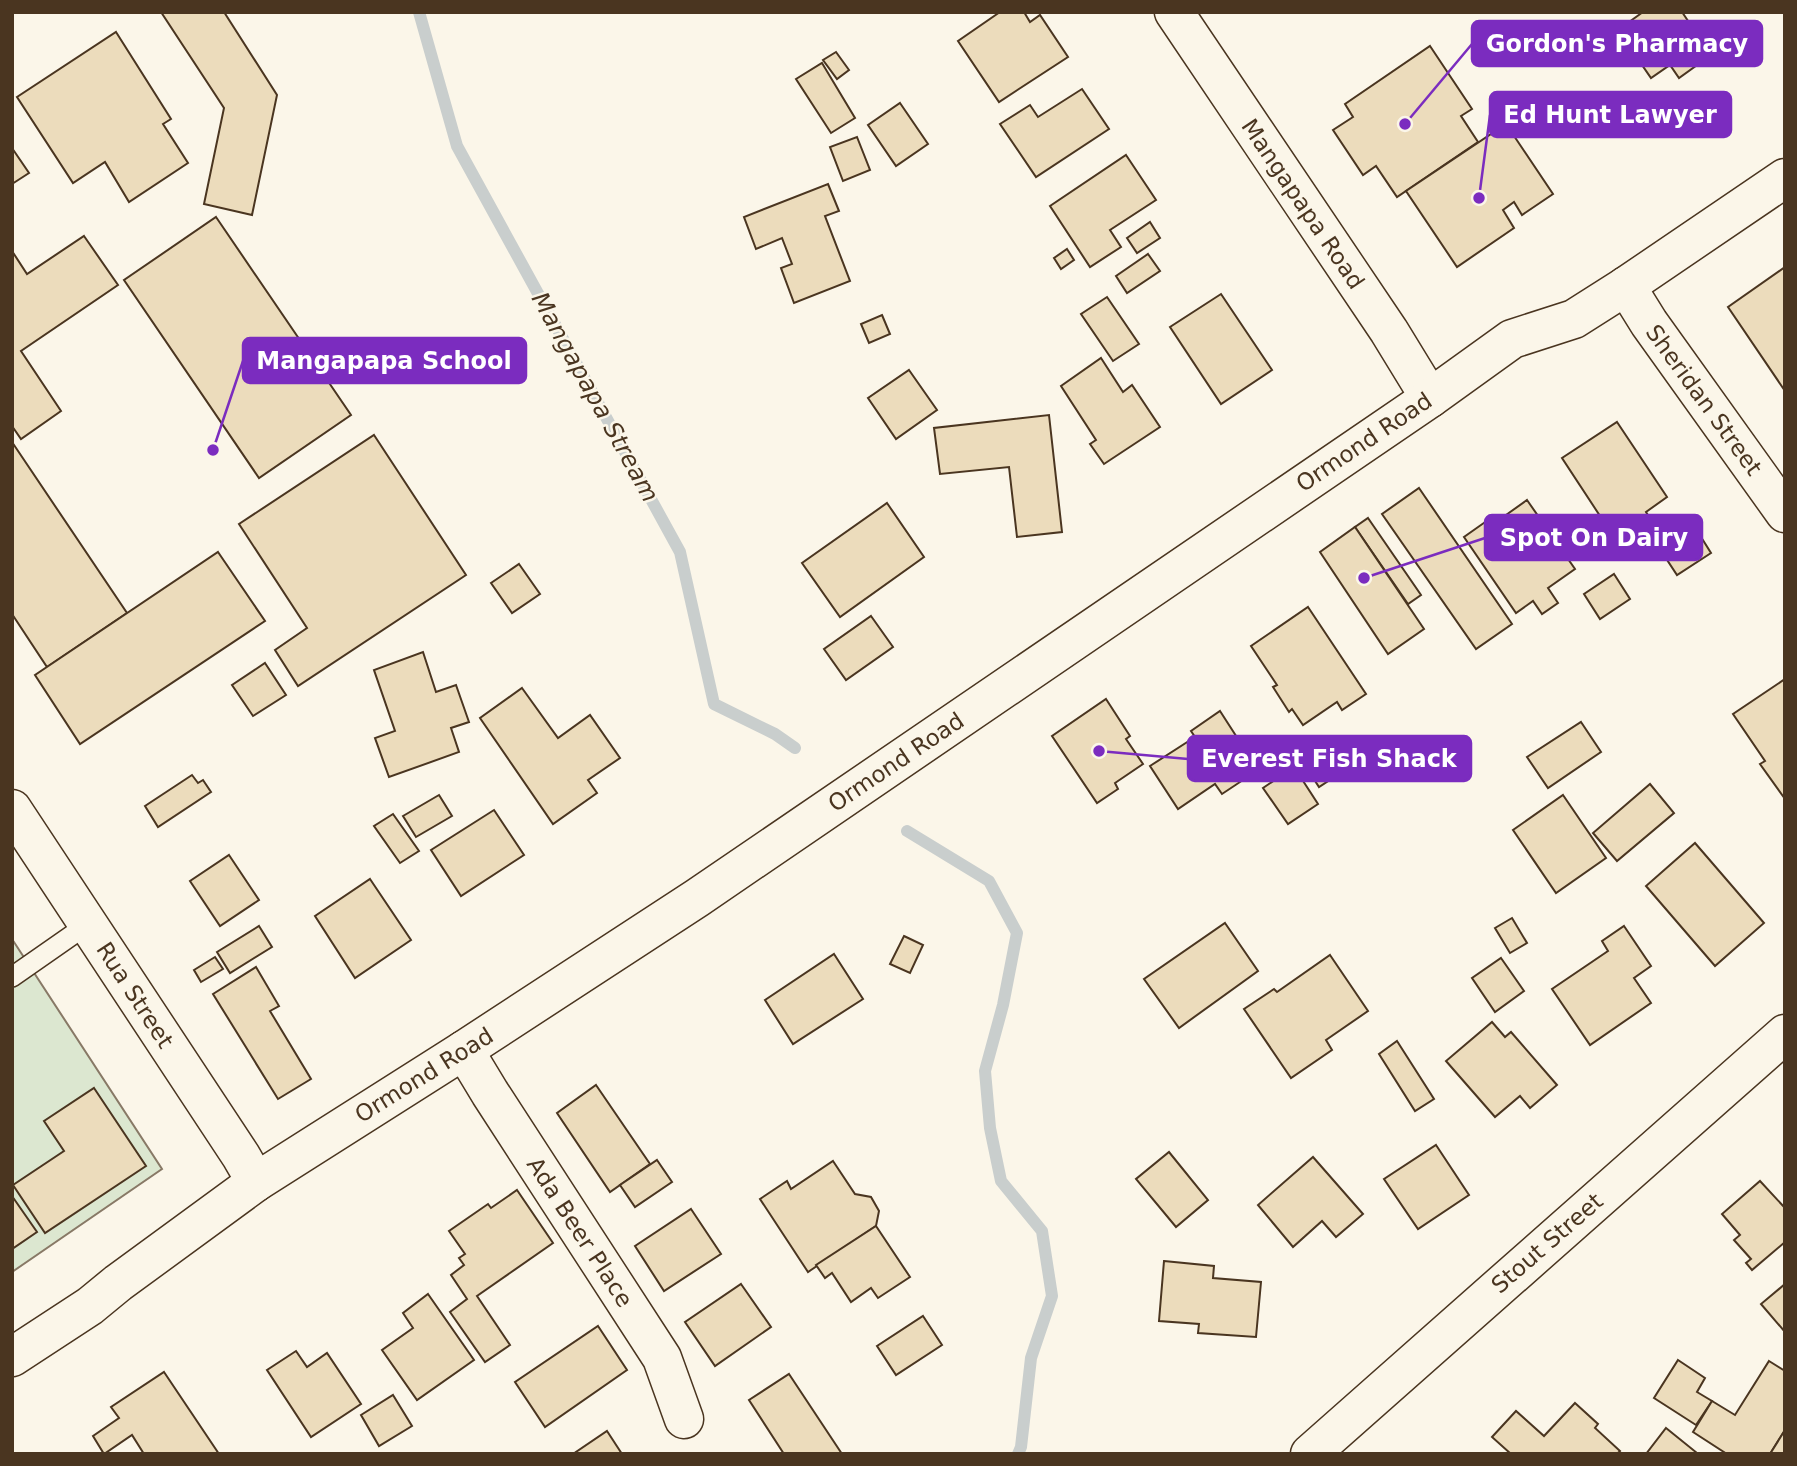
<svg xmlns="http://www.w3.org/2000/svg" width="1797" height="1466" font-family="'DejaVu Sans',sans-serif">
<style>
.green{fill:#dce7d0;stroke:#887966;stroke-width:2}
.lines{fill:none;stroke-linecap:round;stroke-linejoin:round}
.stream{stroke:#c9cecd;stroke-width:12}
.building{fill:#ecdcbc;stroke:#4a3520;stroke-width:2}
.service-casing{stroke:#4a3520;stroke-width:22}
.minor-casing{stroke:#4a3520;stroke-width:41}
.tertiary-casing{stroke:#4a3520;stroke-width:41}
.secondary-casing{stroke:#4a3520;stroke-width:41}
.service{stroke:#fbf6e9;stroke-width:19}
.minor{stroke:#fbf6e9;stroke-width:38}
.tertiary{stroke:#fbf6e9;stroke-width:38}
.secondary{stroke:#fbf6e9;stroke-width:38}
.labels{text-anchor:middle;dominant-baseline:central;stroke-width:5;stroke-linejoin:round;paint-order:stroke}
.street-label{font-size:23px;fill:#4a3520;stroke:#fbf6e9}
.water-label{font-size:24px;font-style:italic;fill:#4a3520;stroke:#fbf6e9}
.leader{fill:none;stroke:#7b2cbf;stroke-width:2.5}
.callout-dot{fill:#7b2cbf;stroke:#fbf6e9;stroke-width:2.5}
.callout{fill:#7b2cbf;stroke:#7b2cbf;stroke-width:2.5}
.callout-label{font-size:24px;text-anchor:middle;font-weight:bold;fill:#fff}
</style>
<rect width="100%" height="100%" fill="#fbf6e9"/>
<path class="green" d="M 12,939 L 162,1169 L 12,1272 Z"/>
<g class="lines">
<g class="stream">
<path d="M 419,12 L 457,146 L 680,552 L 714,704 L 775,734 L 795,748"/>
<path d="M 907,831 L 989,881 L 1017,933 L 1003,1005 L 985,1071 L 990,1128 L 1001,1181 L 1042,1231 L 1052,1296 L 1031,1358 L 1021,1447 L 1018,1454"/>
</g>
</g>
<g class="building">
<path d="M 161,12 L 224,12 L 277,95 L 252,215 L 204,204 L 224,108 Z"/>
<path d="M 1000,12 L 1024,12 L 1030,22 L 1040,15 L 1068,57 L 999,102 L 958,41 Z"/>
<path d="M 1643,12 L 1682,12 L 1711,55 L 1679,78 L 1670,65 L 1651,78 L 1618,30 Z"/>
<path d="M 116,32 L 171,119 L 163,124 L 188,163 L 129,202 L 105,162 L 73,183 L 17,97 Z"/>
<path d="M 1430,46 L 1472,109 L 1461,116 L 1478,142 L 1397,197 L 1376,166 L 1363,175 L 1333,130 L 1353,117 L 1345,104 Z"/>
<path d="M 836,52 L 849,70 L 837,79 L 823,60 Z"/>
<path d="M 822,63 L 855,118 L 831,133 L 796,79 Z"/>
<path d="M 1082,89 L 1109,129 L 1036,177 L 1000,124 L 1030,105 L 1038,117 Z"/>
<path d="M 900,103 L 928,144 L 896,166 L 868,125 Z"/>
<path d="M 1506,124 L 1553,194 L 1522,215 L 1514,202 L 1503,210 L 1514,228 L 1457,267 L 1406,191 Z"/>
<path d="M 857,137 L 870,170 L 843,181 L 830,147 Z"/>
<path d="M 12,148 L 29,173 L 12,184 Z"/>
<path d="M 1126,155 L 1156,200 L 1110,230 L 1121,247 L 1090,267 L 1050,206 Z"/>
<path d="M 828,184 L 839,211 L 825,216 L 850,281 L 794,303 L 781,268 L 792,264 L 782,238 L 756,249 L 744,217 Z"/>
<path d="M 216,217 L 351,415 L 259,478 L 124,280 Z"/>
<path d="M 1150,222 L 1160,238 L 1137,253 L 1127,238 Z"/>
<path d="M 84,236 L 118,285 L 21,351 L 61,411 L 21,439 L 12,426 L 12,251 L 27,274 Z"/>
<path d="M 1067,249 L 1074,260 L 1061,269 L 1054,258 Z"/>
<path d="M 1148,254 L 1160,271 L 1127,293 L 1116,276 Z"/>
<path d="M 1785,267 L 1785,391 L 1728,307 Z"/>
<path d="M 1221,294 L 1272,370 L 1221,404 L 1170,327 Z"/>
<path d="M 1107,297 L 1139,344 L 1113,361 L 1081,314 Z"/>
<path d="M 882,315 L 890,334 L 869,343 L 861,324 Z"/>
<path d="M 1101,358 L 1123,392 L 1132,385 L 1160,427 L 1104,464 L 1090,444 L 1096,440 L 1061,386 Z"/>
<path d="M 909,370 L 937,410 L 896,439 L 868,398 Z"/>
<path d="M 1049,415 L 1062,532 L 1017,537 L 1009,467 L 940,474 L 934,428 Z"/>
<path d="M 1617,422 L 1667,497 L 1646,512 L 1656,528 L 1623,551 L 1562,458 Z"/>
<path d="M 374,435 L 466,575 L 298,686 L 275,650 L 307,628 L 239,524 Z"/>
<path d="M 12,442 L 127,613 L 47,667 L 12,614 Z"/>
<path d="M 1419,488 L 1512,624 L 1476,649 L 1382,514 Z"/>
<path d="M 1527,500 L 1575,569 L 1548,588 L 1558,603 L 1542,614 L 1533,601 L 1516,613 L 1464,537 L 1488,520 L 1492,525 Z"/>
<path d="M 887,503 L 924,557 L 840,617 L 802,563 Z"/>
<path d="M 1368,518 L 1421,595 L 1408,604 L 1355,527 Z"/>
<path d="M 1691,521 L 1711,553 L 1677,575 L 1656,543 Z"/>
<path d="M 1355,527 L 1424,629 L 1388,654 L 1320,552 Z"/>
<path d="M 218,552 L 265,621 L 80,744 L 35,675 Z"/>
<path d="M 519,564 L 540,594 L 512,613 L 491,583 Z"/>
<path d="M 1614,574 L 1630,599 L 1600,619 L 1584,594 Z"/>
<path d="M 1308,607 L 1366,694 L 1342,710 L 1337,702 L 1303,725 L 1292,709 L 1289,712 L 1273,687 L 1277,685 L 1251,646 Z"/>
<path d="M 871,616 L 893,647 L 846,680 L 824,649 Z"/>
<path d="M 423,652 L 436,692 L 456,685 L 469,722 L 451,728 L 459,752 L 389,777 L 375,738 L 395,731 L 374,670 Z"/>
<path d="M 265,663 L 286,695 L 253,716 L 232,685 Z"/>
<path d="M 1785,679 L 1785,799 L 1760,764 L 1765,761 L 1733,714 Z"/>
<path d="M 522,688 L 558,738 L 590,715 L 620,758 L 588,780 L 597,793 L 553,824 L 480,718 Z"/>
<path d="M 1106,699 L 1130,736 L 1126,739 L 1143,764 L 1115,783 L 1118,789 L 1097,803 L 1052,736 Z"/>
<path d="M 1220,711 L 1258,770 L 1222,794 L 1215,784 L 1178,809 L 1150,766 L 1195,737 L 1191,731 Z"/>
<path d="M 1581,722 L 1601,752 L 1548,788 L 1527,757 Z"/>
<path d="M 1325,739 L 1345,770 L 1319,787 L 1299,756 Z"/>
<path d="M 1294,767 L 1318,804 L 1288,824 L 1263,788 Z"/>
<path d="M 192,775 L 198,783 L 203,780 L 211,792 L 158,827 L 145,806 Z"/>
<path d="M 1650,784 L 1674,813 L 1617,861 L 1593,833 Z"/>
<path d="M 439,795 L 452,816 L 416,837 L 403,816 Z"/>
<path d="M 1563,795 L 1606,858 L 1556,893 L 1513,830 Z"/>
<path d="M 494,810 L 524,855 L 461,896 L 431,850 Z"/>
<path d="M 393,814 L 419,851 L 400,863 L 374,826 Z"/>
<path d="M 1695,843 L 1764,923 L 1715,966 L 1646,886 Z"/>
<path d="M 229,855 L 259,900 L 220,926 L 190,881 Z"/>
<path d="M 370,879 L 411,940 L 355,978 L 315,916 Z"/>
<path d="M 1512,918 L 1527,943 L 1510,953 L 1495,928 Z"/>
<path d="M 1225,923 L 1258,971 L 1179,1028 L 1144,979 Z"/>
<path d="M 259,926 L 272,947 L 230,973 L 217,952 Z"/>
<path d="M 1624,926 L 1651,966 L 1634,978 L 1651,1003 L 1590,1045 L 1552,989 L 1608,951 L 1602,941 Z"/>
<path d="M 904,936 L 923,945 L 910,973 L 890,964 Z"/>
<path d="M 834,954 L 863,999 L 793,1044 L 765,1000 Z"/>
<path d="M 1330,955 L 1368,1011 L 1326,1040 L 1332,1050 L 1291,1078 L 1244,1009 L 1274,989 L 1277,992 Z"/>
<path d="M 215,957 L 223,969 L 201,982 L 194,970 Z"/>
<path d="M 1501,958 L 1524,991 L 1495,1012 L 1472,978 Z"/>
<path d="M 256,967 L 279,1006 L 270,1011 L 311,1079 L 278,1099 L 213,994 Z"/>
<path d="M 1492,1022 L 1505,1037 L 1511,1032 L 1557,1085 L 1530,1108 L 1520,1096 L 1495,1117 L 1446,1061 Z"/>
<path d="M 1397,1041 L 1434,1099 L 1415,1111 L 1379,1054 Z"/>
<path d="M 596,1085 L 650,1164 L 610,1192 L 557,1113 Z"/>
<path d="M 94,1088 L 146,1166 L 45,1233 L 13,1185 L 64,1151 L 44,1121 Z"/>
<path d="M 1436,1145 L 1469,1195 L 1418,1229 L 1384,1179 Z"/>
<path d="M 1169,1152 L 1208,1200 L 1176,1227 L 1136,1179 Z"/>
<path d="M 1313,1157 L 1363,1214 L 1336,1237 L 1322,1221 L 1293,1247 L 1258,1205 Z"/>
<path d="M 657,1160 L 672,1182 L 635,1207 L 620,1185 Z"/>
<path d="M 833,1161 L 855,1194 L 871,1197 L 879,1211 L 876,1226 L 808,1272 L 760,1199 L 787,1181 L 791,1189 Z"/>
<path d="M 1760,1181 L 1785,1208 L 1785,1242 L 1752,1270 L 1746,1263 L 1751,1259 L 1734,1240 L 1740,1235 L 1722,1214 Z"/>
<path d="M 517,1190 L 553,1243 L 477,1296 L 510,1345 L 485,1362 L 450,1312 L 467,1299 L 451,1275 L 464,1265 L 459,1258 L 465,1254 L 449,1231 L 488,1204 L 491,1208 Z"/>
<path d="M 12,1196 L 37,1232 L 12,1249 Z"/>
<path d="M 691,1209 L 721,1254 L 664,1291 L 635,1246 Z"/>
<path d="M 876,1226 L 910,1277 L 878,1298 L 871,1288 L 851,1302 L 832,1273 L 825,1278 L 816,1265 Z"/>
<path d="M 1164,1261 L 1214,1266 L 1213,1278 L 1261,1282 L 1256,1337 L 1198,1333 L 1199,1324 L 1159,1321 Z"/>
<path d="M 741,1284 L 771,1327 L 715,1366 L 685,1322 Z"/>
<path d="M 1785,1284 L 1785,1332 L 1761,1304 Z"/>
<path d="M 428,1294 L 474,1360 L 417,1400 L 382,1350 L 413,1328 L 403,1313 Z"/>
<path d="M 923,1316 L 942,1345 L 896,1375 L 877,1346 Z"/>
<path d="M 598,1326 L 627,1370 L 545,1427 L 515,1382 Z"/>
<path d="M 296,1351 L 307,1367 L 327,1353 L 361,1404 L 311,1437 L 267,1370 Z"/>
<path d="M 1678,1360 L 1705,1378 L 1697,1392 L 1712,1401 L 1696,1425 L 1654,1398 Z"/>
<path d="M 1769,1361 L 1785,1371 L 1785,1430 L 1770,1454 L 1727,1454 L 1693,1432 L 1712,1401 L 1735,1415 Z"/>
<path d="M 164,1372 L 219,1454 L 144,1454 L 132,1435 L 104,1454 L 93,1436 L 119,1418 L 111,1407 Z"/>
<path d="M 789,1374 L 842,1454 L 784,1454 L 749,1400 Z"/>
<path d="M 393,1395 L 412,1426 L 379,1446 L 361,1415 Z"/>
<path d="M 1575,1403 L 1598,1424 L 1595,1428 L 1620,1451 L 1617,1454 L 1511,1454 L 1492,1437 L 1516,1411 L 1544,1436 Z"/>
<path d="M 1666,1428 L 1697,1453 L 1696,1454 L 1646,1454 Z"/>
<path d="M 1785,1430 L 1785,1454 L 1770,1454 Z"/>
<path d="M 607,1431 L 622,1454 L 573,1454 Z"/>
</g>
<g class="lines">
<g class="service-casing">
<path id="service" d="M 12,977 L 88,924"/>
</g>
<g class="minor-casing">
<g id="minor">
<path d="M 1174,12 L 1389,331 L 1430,398"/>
<path d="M 1626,286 L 1649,323 L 1785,513"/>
<path d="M 12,809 L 241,1156 L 256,1182"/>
<path d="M 464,1050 L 490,1093 L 662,1358 L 684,1419"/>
</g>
</g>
<g class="tertiary-casing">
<path id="tertiary" d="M 1310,1454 L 1785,1034"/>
</g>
<g class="secondary-casing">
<path id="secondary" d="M 12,1357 L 90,1306 L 118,1283 L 256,1182 L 464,1050 L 697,898 L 1430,398 L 1512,339 L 1574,319 L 1626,286 L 1785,178"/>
</g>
<use href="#service" class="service"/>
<use href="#minor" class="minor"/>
<use href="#tertiary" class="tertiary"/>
<use href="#secondary" class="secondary"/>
</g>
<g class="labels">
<g class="street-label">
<text transform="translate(1303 204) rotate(56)">Mangapapa Road</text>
<text transform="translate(1704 400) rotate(54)">Sheridan Street</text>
<text transform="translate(1364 442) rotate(-34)">Ormond Road</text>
<text transform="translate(896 762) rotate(-34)">Ormond Road</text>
<text transform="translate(135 995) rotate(57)">Rua Street</text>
<text transform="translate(424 1075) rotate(-32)">Ormond Road</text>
<text transform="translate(580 1232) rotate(57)">Ada Beer Place</text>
<text transform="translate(1547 1243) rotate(-41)">Stout Street</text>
</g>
<g class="water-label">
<text transform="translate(595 397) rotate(61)">Mangapapa Stream</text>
</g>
</g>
<path class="leader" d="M1405 124L1472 44M1479 198L1490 115M213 450L243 361M1364 578L1485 538M1099 751L1188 759"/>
<g class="callout-dot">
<circle cx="1405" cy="124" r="7"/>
<circle cx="1479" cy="198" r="7"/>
<circle cx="213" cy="450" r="7"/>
<circle cx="1364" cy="578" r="7"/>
<circle cx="1099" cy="751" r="7"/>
</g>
<g class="callout">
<rect x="1472" y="21" width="290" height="45" rx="7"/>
<rect x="1490" y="92" width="241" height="45" rx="7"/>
<rect x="243" y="338" width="283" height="45" rx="7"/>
<rect x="1485" y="515" width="217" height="45" rx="7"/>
<rect x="1188" y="736" width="283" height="45" rx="7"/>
</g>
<g class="callout-label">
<text x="1617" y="52">Gordon's Pharmacy</text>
<text x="1610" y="123">Ed Hunt Lawyer</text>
<text x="384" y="369">Mangapapa School</text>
<text x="1594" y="546">Spot On Dairy</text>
<text x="1329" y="767">Everest Fish Shack</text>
</g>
<rect width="1797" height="1466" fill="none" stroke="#4a3520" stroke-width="28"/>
</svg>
